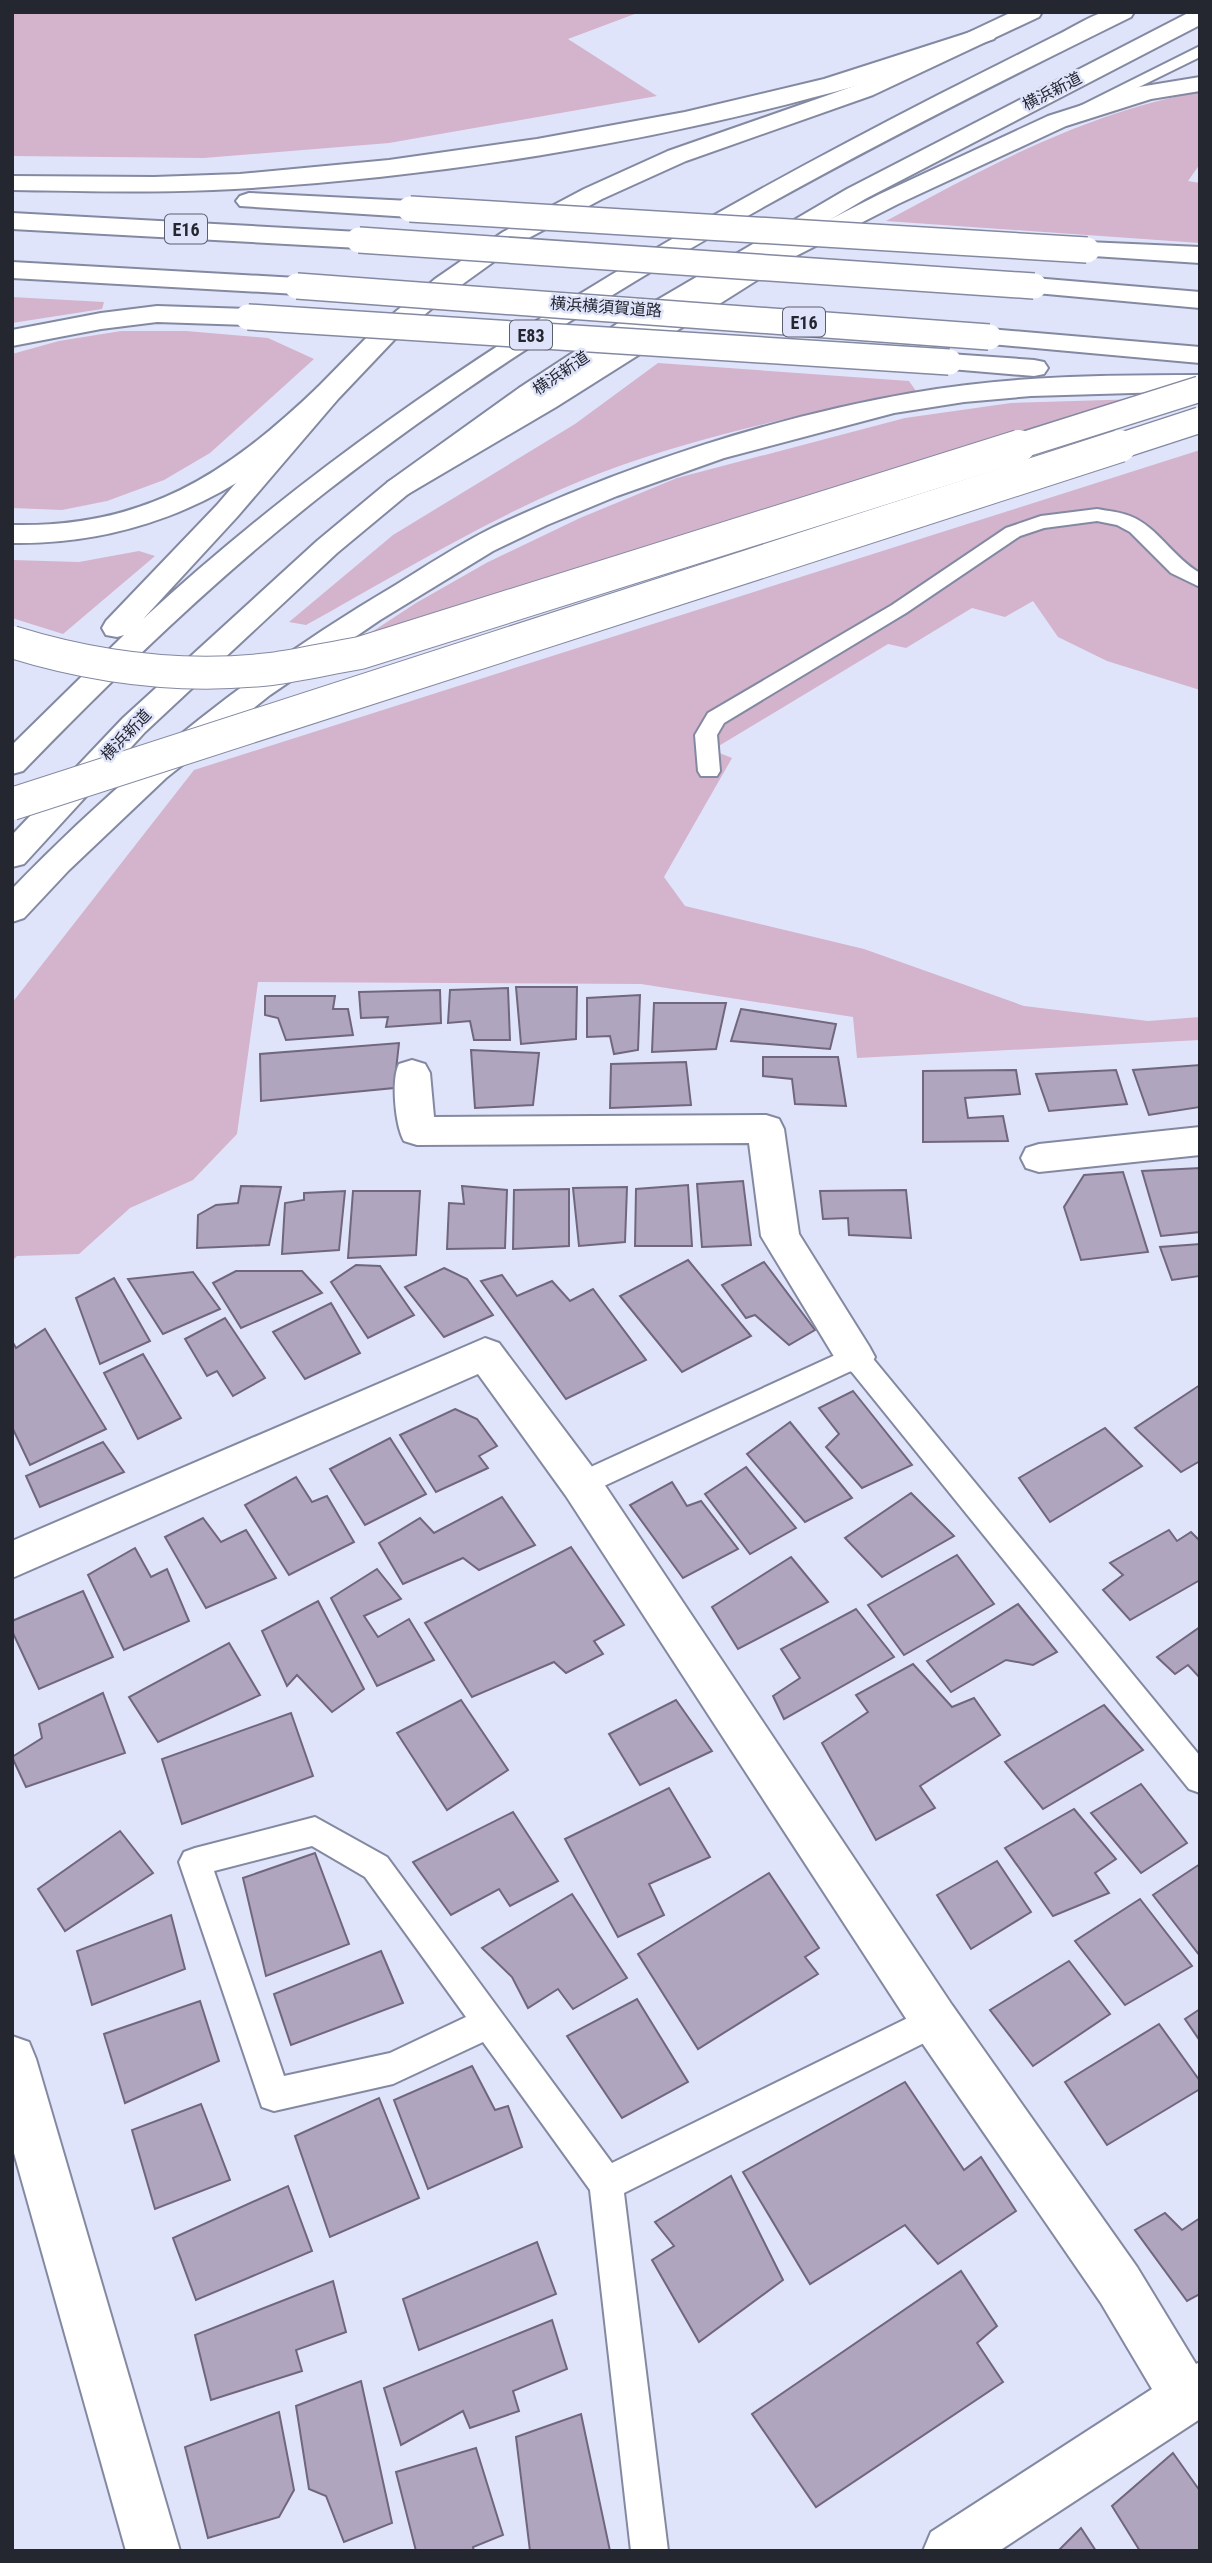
<svg xmlns="http://www.w3.org/2000/svg" width="1212" height="2563" font-family="'Roboto Condensed','Noto Sans JP',sans-serif">
<style>
.green{fill:#d4b3cc}
.building{fill:#b0a5be;stroke:#70667d;stroke-width:2}
.lines{fill:none;stroke-linecap:round;stroke-linejoin:round}
.service-casing{stroke:#8489a2;stroke-width:4}
.minor-casing{stroke:#8489a2;stroke-width:4}
.trunk-casing{stroke:#8489a2;stroke-width:4}
.motorway-casing{stroke:#8489a2;stroke-width:4}
.service{fill:#fff;fill-rule:evenodd}
.minor{fill:#fff;fill-rule:evenodd}
.trunk{fill:#fff;fill-rule:evenodd}
.motorway{fill:#fff;fill-rule:evenodd}
.motorway-bridge-far1-casing{stroke:#8489a2;stroke-width:28;stroke-linecap:butt}
.motorway-bridge-casing{stroke:#8489a2;stroke-width:34;stroke-linecap:butt}
.motorway-bridge-far1{stroke:#fff;stroke-width:25}
.motorway-bridge{stroke:#fff;stroke-width:32}
.labels{text-anchor:middle;dominant-baseline:central;stroke-width:5;stroke-linejoin:round;paint-order:stroke}
.far-street-label{font-size:16px;fill:#242630;stroke:#dfe4fa}
.shield{fill:#dfe4fa;stroke:#5c5f6d;stroke-width:2}
.shield-label{font-size:18px;font-weight:bold;fill:#242630}
</style>
<rect width="100%" height="100%" fill="#dfe4fa"/>
<g class="green">
<path d="M 12,12 L 640,12 L 568,39 L 657,96 L 389,143 L 204,158 L 12,156 Z"/>
<path d="M 1200,92 L 1200,164 L 1188,181 L 1200,183 L 1200,243 L 886,221 C 986,167 1087,112 1200,92 Z"/>
<path d="M 12,297 L 104,302 L 102,309 L 12,323 Z"/>
<path d="M 121,331 L 186,331 L 268,338 L 314,359 L 210,453 L 164,480 L 107,501 L 62,510 L 12,508 L 12,354 L 59,341 Z"/>
<path d="M 658,363 L 909,381 L 916,391 C 810,413 705,434 603,472 C 499,512 403,571 306,625 L 289,622 L 393,535 L 575,424 Z"/>
<path d="M 1141,399 L 355,643 L 416,603 L 488,562 L 580,518 L 677,478 L 905,418 L 1011,403 Z"/>
<path d="M 1200,450 L 1200,690 L 1107,661 L 1058,637 L 1033,601 L 1005,617 L 972,608 L 906,648 L 888,644 L 712,750 L 732,758 L 664,877 L 685,906 L 864,949 L 1024,1006 L 1148,1021 L 1200,1017 L 1200,1040 L 857,1058 L 853,1017 L 641,984 L 258,982 L 237,1134 L 193,1180 L 130,1208 L 79,1254 L 17,1256 L 12,1261 L 12,1003 L 194,770 Z"/>
<path d="M 139,551 L 155,556 L 63,634 L 12,618 L 12,560 L 79,562 Z"/>
</g>
<g class="building">
<path d="M 516,987 L 577,987 L 576,1039 L 521,1044 Z"/>
<path d="M 508,988 L 510,1040 L 474,1040 L 470,1021 L 448,1023 L 450,990 Z"/>
<path d="M 440,990 L 441,1023 L 386,1027 L 388,1017 L 361,1018 L 359,992 Z"/>
<path d="M 640,995 L 638,1050 L 614,1054 L 610,1036 L 587,1037 L 587,998 Z"/>
<path d="M 265,996 L 335,996 L 333,1009 L 348,1009 L 353,1035 L 286,1040 L 278,1018 L 265,1015 Z"/>
<path d="M 654,1003 L 726,1003 L 716,1049 L 652,1052 Z"/>
<path d="M 741,1009 L 836,1024 L 830,1049 L 731,1041 Z"/>
<path d="M 399,1043 L 394,1088 L 261,1101 L 260,1054 Z"/>
<path d="M 471,1050 L 539,1053 L 533,1105 L 475,1108 Z"/>
<path d="M 763,1057 L 838,1057 L 846,1106 L 795,1104 L 792,1079 L 763,1076 Z"/>
<path d="M 686,1062 L 691,1105 L 610,1108 L 611,1064 Z"/>
<path d="M 1200,1065 L 1200,1107 L 1149,1115 L 1133,1070 Z"/>
<path d="M 1016,1070 L 1020,1094 L 965,1098 L 968,1118 L 1003,1116 L 1008,1141 L 923,1142 L 923,1071 Z"/>
<path d="M 1116,1070 L 1127,1104 L 1049,1111 L 1036,1074 Z"/>
<path d="M 1200,1168 L 1200,1232 L 1161,1236 L 1142,1171 Z"/>
<path d="M 1123,1172 L 1148,1252 L 1081,1260 L 1064,1207 L 1084,1175 Z"/>
<path d="M 743,1181 L 751,1245 L 702,1247 L 697,1184 Z"/>
<path d="M 688,1185 L 692,1246 L 635,1246 L 636,1189 Z"/>
<path d="M 241,1186 L 281,1187 L 269,1245 L 197,1248 L 198,1215 L 216,1205 L 238,1203 Z"/>
<path d="M 462,1186 L 507,1190 L 505,1248 L 447,1249 L 449,1203 L 464,1204 Z"/>
<path d="M 627,1187 L 625,1242 L 579,1246 L 573,1188 Z"/>
<path d="M 569,1189 L 569,1246 L 513,1249 L 514,1190 Z"/>
<path d="M 906,1190 L 911,1238 L 849,1235 L 848,1218 L 823,1219 L 820,1191 Z"/>
<path d="M 345,1191 L 339,1250 L 282,1254 L 285,1203 L 304,1200 L 304,1193 Z"/>
<path d="M 353,1191 L 420,1191 L 416,1255 L 348,1258 Z"/>
<path d="M 1200,1244 L 1200,1276 L 1172,1280 L 1160,1247 Z"/>
<path d="M 688,1260 L 751,1336 L 682,1372 L 620,1296 Z"/>
<path d="M 764,1262 L 815,1330 L 789,1345 L 755,1315 L 746,1318 L 722,1285 Z"/>
<path d="M 356,1265 L 380,1266 L 414,1315 L 368,1338 L 331,1282 Z"/>
<path d="M 444,1268 L 467,1279 L 493,1315 L 444,1337 L 405,1287 Z"/>
<path d="M 236,1271 L 302,1271 L 322,1293 L 241,1328 L 213,1283 Z"/>
<path d="M 193,1272 L 220,1309 L 163,1334 L 128,1279 Z"/>
<path d="M 502,1275 L 517,1296 L 552,1281 L 570,1301 L 593,1289 L 646,1360 L 566,1399 L 481,1281 Z"/>
<path d="M 114,1278 L 150,1341 L 100,1364 L 76,1298 Z"/>
<path d="M 331,1303 L 360,1353 L 305,1379 L 273,1332 Z"/>
<path d="M 225,1318 L 265,1378 L 233,1396 L 217,1371 L 207,1376 L 185,1339 Z"/>
<path d="M 45,1329 L 106,1429 L 30,1465 L 12,1427 L 12,1341 L 16,1348 Z"/>
<path d="M 143,1354 L 181,1418 L 138,1439 L 104,1373 Z"/>
<path d="M 1200,1385 L 1200,1461 L 1181,1472 L 1135,1428 Z"/>
<path d="M 853,1391 L 912,1465 L 862,1488 L 826,1447 L 839,1434 L 819,1408 Z"/>
<path d="M 455,1409 L 477,1419 L 497,1446 L 479,1456 L 488,1468 L 436,1492 L 400,1435 Z"/>
<path d="M 790,1422 L 852,1498 L 805,1522 L 747,1454 Z"/>
<path d="M 1105,1428 L 1142,1466 L 1050,1522 L 1019,1478 Z"/>
<path d="M 390,1438 L 426,1494 L 365,1525 L 330,1469 Z"/>
<path d="M 103,1442 L 124,1472 L 40,1507 L 26,1476 Z"/>
<path d="M 746,1467 L 796,1528 L 750,1554 L 705,1494 Z"/>
<path d="M 296,1477 L 312,1502 L 327,1496 L 354,1542 L 289,1575 L 245,1505 Z"/>
<path d="M 672,1482 L 687,1506 L 701,1501 L 738,1549 L 683,1578 L 630,1505 Z"/>
<path d="M 911,1493 L 954,1536 L 882,1577 L 845,1538 Z"/>
<path d="M 502,1497 L 535,1545 L 479,1570 L 463,1558 L 403,1584 L 379,1543 L 420,1518 L 434,1533 Z"/>
<path d="M 203,1518 L 221,1542 L 246,1530 L 276,1578 L 206,1608 L 165,1537 Z"/>
<path d="M 1169,1530 L 1177,1541 L 1191,1532 L 1200,1541 L 1200,1580 L 1130,1620 L 1103,1590 L 1123,1575 L 1110,1563 Z"/>
<path d="M 571,1547 L 624,1625 L 594,1641 L 603,1654 L 566,1673 L 554,1662 L 472,1697 L 425,1623 Z"/>
<path d="M 135,1548 L 151,1577 L 167,1569 L 189,1621 L 124,1650 L 88,1575 Z"/>
<path d="M 957,1555 L 994,1604 L 904,1655 L 868,1605 Z"/>
<path d="M 791,1557 L 828,1602 L 738,1649 L 712,1607 Z"/>
<path d="M 377,1569 L 401,1599 L 364,1616 L 378,1637 L 409,1619 L 434,1660 L 377,1686 L 331,1598 Z"/>
<path d="M 83,1591 L 113,1657 L 39,1689 L 12,1631 L 12,1621 Z"/>
<path d="M 318,1601 L 364,1689 L 332,1712 L 297,1675 L 287,1686 L 262,1631 Z"/>
<path d="M 1018,1604 L 1057,1652 L 1033,1665 L 1006,1660 L 951,1692 L 927,1661 Z"/>
<path d="M 856,1609 L 894,1657 L 784,1719 L 773,1696 L 800,1678 L 781,1649 Z"/>
<path d="M 1200,1627 L 1200,1678 L 1188,1665 L 1175,1674 L 1157,1657 Z"/>
<path d="M 229,1643 L 260,1695 L 158,1742 L 129,1697 Z"/>
<path d="M 913,1664 L 952,1707 L 974,1698 L 1000,1735 L 920,1786 L 935,1808 L 876,1840 L 822,1743 L 868,1712 L 856,1695 Z"/>
<path d="M 103,1693 L 125,1753 L 26,1787 L 12,1757 L 42,1738 L 39,1724 Z"/>
<path d="M 461,1700 L 508,1770 L 447,1810 L 397,1733 Z"/>
<path d="M 676,1700 L 712,1751 L 640,1785 L 609,1734 Z"/>
<path d="M 1104,1705 L 1143,1750 L 1043,1809 L 1005,1762 Z"/>
<path d="M 291,1713 L 313,1776 L 182,1824 L 162,1759 Z"/>
<path d="M 1141,1784 L 1187,1843 L 1141,1873 L 1091,1813 Z"/>
<path d="M 669,1788 L 710,1857 L 649,1884 L 664,1915 L 618,1937 L 565,1839 Z"/>
<path d="M 1074,1809 L 1116,1859 L 1095,1873 L 1109,1893 L 1053,1916 L 1005,1848 Z"/>
<path d="M 513,1812 L 558,1881 L 510,1906 L 499,1889 L 451,1915 L 413,1862 Z"/>
<path d="M 120,1831 L 153,1873 L 65,1931 L 38,1889 Z"/>
<path d="M 315,1853 L 349,1944 L 266,1976 L 243,1878 Z"/>
<path d="M 997,1861 L 1031,1912 L 971,1949 L 937,1895 Z"/>
<path d="M 1200,1864 L 1200,1956 L 1153,1895 Z"/>
<path d="M 769,1873 L 819,1948 L 805,1957 L 818,1974 L 698,2049 L 638,1954 Z"/>
<path d="M 572,1894 L 627,1978 L 573,2009 L 558,1989 L 528,2008 L 512,1977 L 482,1948 Z"/>
<path d="M 1140,1899 L 1192,1966 L 1125,2005 L 1075,1941 Z"/>
<path d="M 171,1915 L 185,1969 L 92,2005 L 77,1951 Z"/>
<path d="M 381,1951 L 403,2003 L 291,2045 L 274,1994 Z"/>
<path d="M 1069,1961 L 1110,2014 L 1033,2066 L 990,2010 Z"/>
<path d="M 637,1999 L 688,2082 L 622,2118 L 567,2036 Z"/>
<path d="M 200,2001 L 219,2061 L 125,2103 L 104,2034 Z"/>
<path d="M 1200,2009 L 1200,2041 L 1185,2019 Z"/>
<path d="M 1159,2024 L 1200,2081 L 1200,2089 L 1107,2145 L 1065,2082 Z"/>
<path d="M 472,2066 L 495,2110 L 508,2106 L 522,2147 L 428,2189 L 394,2100 Z"/>
<path d="M 905,2082 L 964,2170 L 981,2157 L 1016,2211 L 938,2264 L 905,2225 L 810,2284 L 743,2172 Z"/>
<path d="M 379,2098 L 419,2198 L 330,2237 L 295,2136 Z"/>
<path d="M 201,2104 L 230,2180 L 155,2209 L 132,2130 Z"/>
<path d="M 731,2176 L 783,2280 L 699,2342 L 652,2260 L 674,2246 L 655,2222 Z"/>
<path d="M 288,2186 L 312,2251 L 196,2300 L 173,2238 Z"/>
<path d="M 1165,2213 L 1182,2230 L 1200,2218 L 1200,2294 L 1187,2301 L 1135,2230 Z"/>
<path d="M 537,2242 L 556,2294 L 419,2350 L 403,2299 Z"/>
<path d="M 961,2271 L 997,2326 L 977,2343 L 1003,2382 L 816,2507 L 752,2414 Z"/>
<path d="M 333,2281 L 346,2332 L 296,2350 L 302,2371 L 211,2400 L 195,2335 Z"/>
<path d="M 552,2320 L 567,2369 L 513,2391 L 519,2411 L 470,2428 L 463,2411 L 401,2445 L 384,2388 Z"/>
<path d="M 361,2381 L 392,2523 L 344,2542 L 326,2496 L 309,2489 L 296,2406 Z"/>
<path d="M 279,2412 L 294,2490 L 279,2517 L 208,2538 L 185,2447 Z"/>
<path d="M 581,2414 L 610,2551 L 530,2551 L 516,2437 Z"/>
<path d="M 476,2448 L 503,2535 L 473,2547 L 474,2551 L 416,2551 L 396,2472 Z"/>
<path d="M 1173,2453 L 1200,2491 L 1200,2551 L 1140,2551 L 1112,2506 Z"/>
<path d="M 1081,2528 L 1096,2551 L 1058,2551 Z"/>
</g>
<g class="lines">
<g class="service-casing">
<g id="service">
<path d="M 1200,46 L 1200,57 L 1082,115 L 1070,115 L 1068,112 Z"/>
<path d="M 1097,509 C 1108,511 1120,512 1130,516 C 1158,527 1173,558 1200,573 L 1200,587 L 1171,573 L 1130,532 L 1117,525 L 1097,521 L 1044,528 L 1020,536 L 906,613 L 724,723 L 717,735 L 720,771 L 717,776 L 701,776 L 698,771 L 695,735 L 708,713 L 892,605 L 1006,528 L 1041,516 Z"/>
<path d="M 855,1346 L 865,1349 L 1200,1756 L 1200,1793 L 1189,1789 L 851,1371 L 591,1492 L 581,1496 L 571,1492 L 567,1484 L 571,1476 Z"/>
<path d="M 315,1817 L 387,1857 L 612,2163 L 924,2010 L 935,2005 L 946,2010 L 951,2021 L 946,2032 L 624,2193 L 668,2551 L 631,2551 L 590,2190 L 483,2042 L 393,2084 L 274,2111 L 262,2107 L 179,1862 L 184,1852 L 195,1848 ZM 312,1846 L 365,1877 L 466,2017 L 390,2053 L 284,2076 L 214,1871 Z"/>
</g>
</g>
<g class="minor-casing">
<g id="minor">
<path d="M 412,1060 L 425,1064 L 430,1073 L 434,1117 L 766,1115 L 779,1119 L 784,1129 L 799,1234 L 869,1346 L 875,1357 L 869,1368 L 855,1373 L 841,1368 L 761,1236 L 749,1143 L 417,1145 L 404,1141 C 395,1125 391,1079 399,1064 Z"/>
<path d="M 1200,1127 L 1200,1155 L 1039,1172 L 1026,1168 L 1021,1158 L 1026,1148 L 1039,1144 Z"/>
<path d="M 485,1338 L 499,1343 L 596,1472 L 952,2005 L 1137,2267 L 1196,2364 L 1200,2362 L 1200,2419 L 999,2551 L 923,2551 L 931,2532 L 1152,2389 L 1101,2303 L 918,2037 L 566,1496 L 478,1374 L 12,1578 L 12,1541 Z"/>
<path d="M 12,2036 L 29,2042 L 36,2059 L 180,2551 L 126,2551 L 12,2146 Z"/>
</g>
</g>
<g class="trunk-casing">
<g id="trunk">
<path d="M 1012,12 L 1042,12 L 1039,17 L 873,95 L 686,161 L 602,199 L 521,242 L 453,291 L 394,340 L 338,399 L 237,517 L 143,619 C 381,400 650,243 936,96 C 976,76 1017,55 1057,35 C 1072,28 1089,16 1105,12 C 1114,10 1125,12 1134,12 L 1131,17 C 852,154 573,299 327,491 C 218,576 119,672 23,771 L 12,774 L 12,745 L 124,635 L 117,637 L 106,635 L 102,628 L 106,621 L 217,505 L 318,387 L 376,328 L 435,279 L 503,232 L 584,189 L 668,151 L 857,85 Z"/>
<path d="M 1190,12 L 1200,12 L 1200,25 L 865,199 L 641,332 L 539,400 L 408,494 L 337,553 L 145,732 L 24,864 L 12,867 L 12,835 L 123,718 L 317,541 L 388,482 L 519,388 L 623,320 L 847,189 Z"/>
</g>
</g>
<g class="motorway-casing">
<g id="motorway">
<path d="M 986,27 L 994,29 L 997,34 L 994,39 C 949,54 905,72 859,85 C 654,143 426,180 213,190 C 146,193 79,191 12,190 L 12,176 L 154,177 L 240,174 L 389,160 L 537,139 L 685,112 L 824,79 Z"/>
<path d="M 1200,77 L 1200,91 L 1151,99 L 1066,126 L 898,204 L 792,258 L 556,407 L 408,494 L 398,497 L 388,494 L 384,488 L 388,482 L 536,395 L 774,248 L 880,194 L 1048,116 L 1139,87 Z"/>
<path d="M 249,193 L 410,201 L 419,204 L 423,209 L 419,214 L 410,217 L 240,206 L 236,201 L 240,196 Z"/>
<path d="M 12,213 L 359,232 L 368,235 L 372,240 L 368,245 L 359,248 L 12,229 Z"/>
<path d="M 1087,242 L 1200,247 L 1200,263 L 1078,255 L 1074,250 L 1078,245 Z"/>
<path d="M 12,262 L 297,278 L 306,280 L 310,286 L 306,292 L 297,294 L 12,278 Z"/>
<path d="M 1034,278 L 1200,292 L 1200,308 L 1025,292 L 1021,286 L 1025,280 Z"/>
<path d="M 157,306 L 248,309 L 257,311 L 261,317 L 257,323 L 248,325 L 157,322 L 101,329 L 12,346 L 12,330 L 101,313 Z"/>
<path d="M 989,329 L 1200,347 L 1200,363 L 980,343 L 976,337 L 980,331 Z"/>
<path d="M 949,354 L 1034,360 L 1044,362 L 1048,368 L 1044,374 L 1034,376 L 939,368 L 935,362 L 939,356 Z"/>
<path d="M 1200,375 L 1200,391 L 1031,396 L 964,402 L 894,413 L 724,458 L 617,496 L 547,525 L 493,551 L 380,620 L 270,695 L 166,778 L 69,870 L 24,918 L 12,922 L 12,889 C 126,771 253,669 394,586 C 426,566 458,545 492,528 C 620,467 773,417 912,393 C 1007,376 1104,375 1200,375 Z"/>
<path d="M 328,385 L 338,387 L 342,393 C 331,409 314,422 300,435 C 221,507 119,545 12,543 L 12,525 C 144,528 226,475 318,387 Z"/>
</g>
</g>
<use href="#service" class="service"/>
<use href="#minor" class="minor"/>
<use href="#trunk" class="trunk"/>
<use href="#motorway" class="motorway"/>
<g class="motorway-bridge-far1-casing">
<g id="motorway-bridge-far1">
<path d="M 410,209 L 1087,250"/>
<path d="M 359,240 L 1034,286"/>
<path d="M 297,286 L 989,337"/>
<path d="M 248,317 L 949,362"/>
<path d="M 1013,448 L 1200,389"/>
<path d="M 1114,448 L 1200,420"/>
</g>
</g>
<g class="motorway-bridge-casing">
<g id="motorway-bridge">
<path d="M 12,642 C 96,668 183,679 271,669 C 301,665 330,658 360,653 L 1019,446"/>
<path d="M 12,804 L 1120,446"/>
</g>
</g>
<use href="#motorway-bridge-far1" class="motorway-bridge-far1"/>
<use href="#motorway-bridge" class="motorway-bridge"/>
</g>
<g class="labels">
<g class="far-street-label">
<text transform="translate(1052 91) rotate(-27)">横浜新道</text>
<text transform="translate(606 307) rotate(4)">横浜横須賀道路</text>
<text transform="translate(561 373) rotate(-34)">横浜新道</text>
<text transform="translate(126 735) rotate(-46)">横浜新道</text>
</g>
<g class="shield">
<rect x="165" y="214.5" width="42" height="29" rx="5"/>
<rect x="783" y="307.5" width="42" height="29" rx="5"/>
<rect x="510" y="320.5" width="42" height="29" rx="5"/>
</g>
<g class="shield-label">
<text x="186" y="229">E16</text>
<text x="804" y="322">E16</text>
<text x="531" y="335">E83</text>
</g>
</g>
<rect width="1212" height="2563" fill="none" stroke="#242630" stroke-width="28"/>
</svg>
